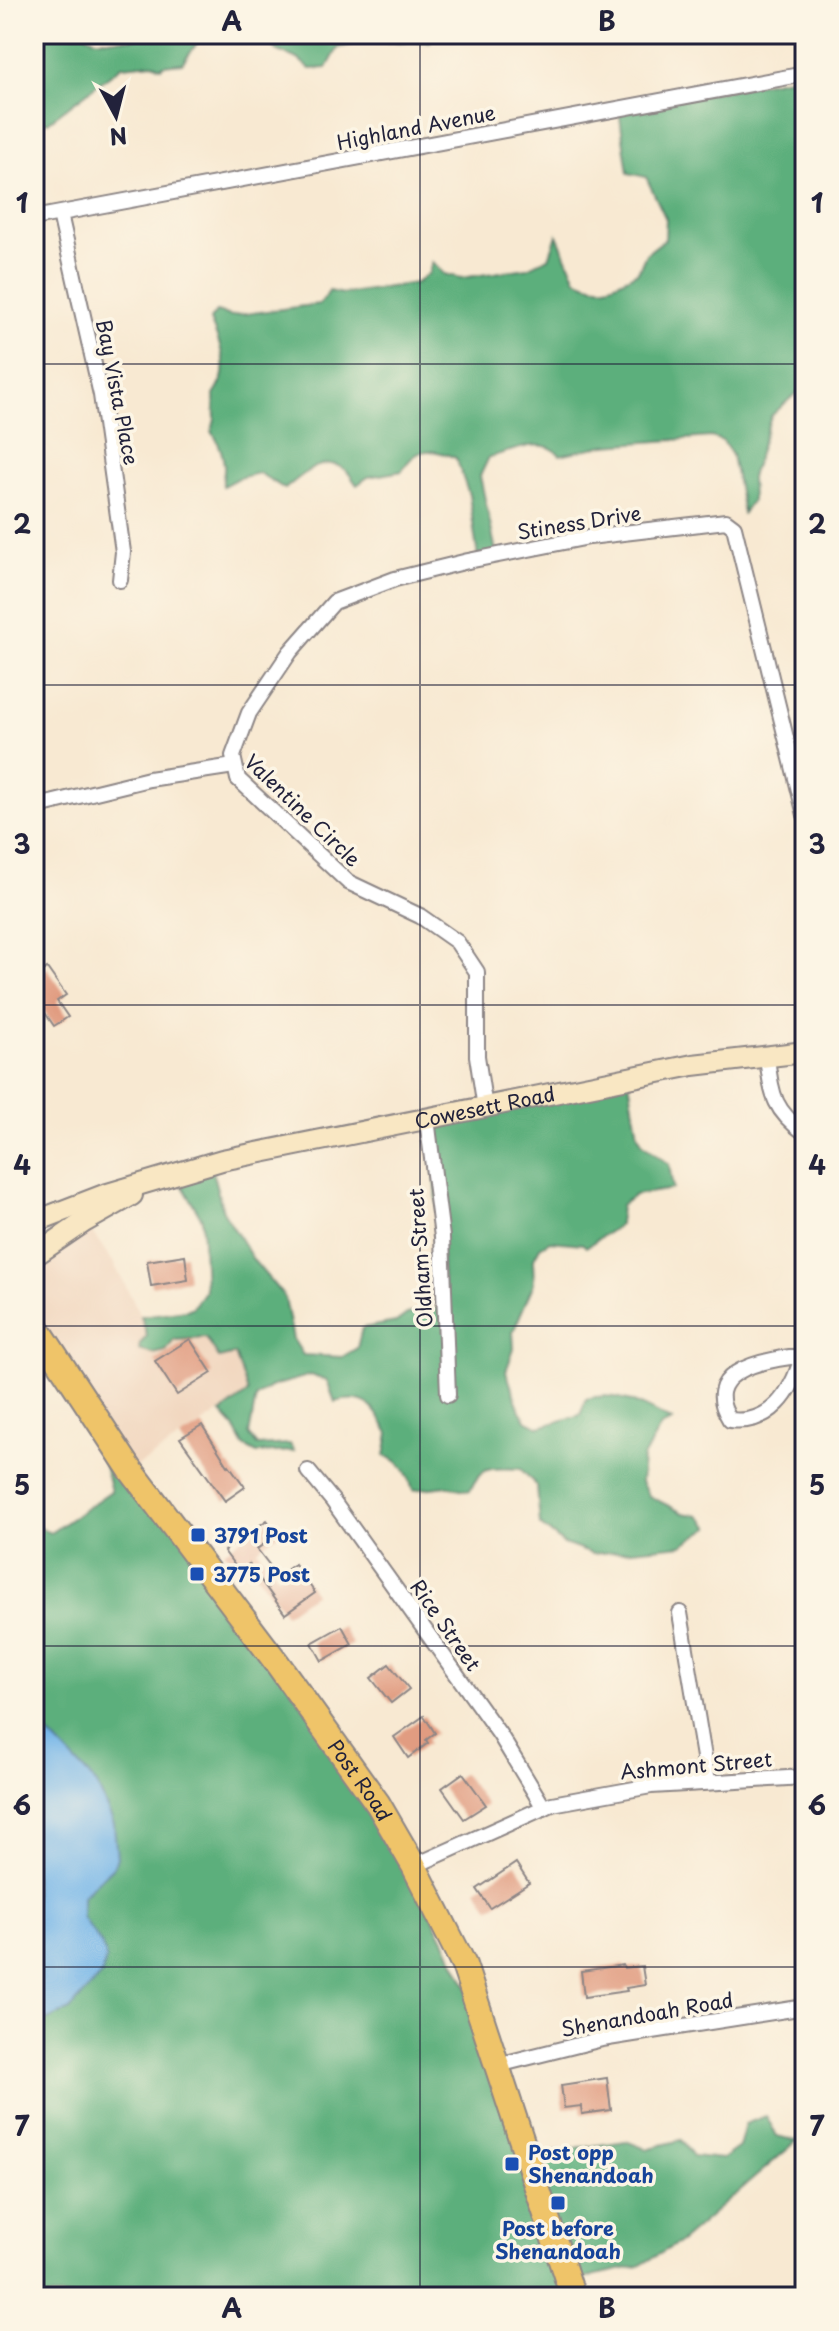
<svg xmlns="http://www.w3.org/2000/svg" width="839" height="2331" font-family="'Playpen Sans',sans-serif">
<style>
.built{fill:#f1d5bd}
.forest{fill:#5caf7c;stroke:#3f685c;stroke-width:2}
.water{fill:#74b6e9;stroke:#4b6c92;stroke-width:2}
.building{fill:#e19c81}
.lines{fill:none;stroke-linecap:round;stroke-linejoin:round}
.minor-casing{stroke:#8d8686;stroke-width:18}
.secondary-casing{stroke:#8d8686;stroke-width:24}
.primary-casing{stroke:#8d8686;stroke-width:28}
.minor{stroke:#fff;stroke-width:14}
.secondary{stroke:#f9e7c3;stroke-width:20}
.primary{stroke:#efc469;stroke-width:24}
.grid{fill:none;stroke:#22223b;stroke-width:2;stroke-opacity:0.55}
.transit-dot{fill:#1a4fb4;stroke:#fcf5e5;stroke-width:3}
.labels{text-anchor:middle;dominant-baseline:central;stroke-width:7;stroke-linejoin:round;paint-order:stroke}
.street-label{font-size:20px;fill:#22223b;stroke:#fcf5e5}
.transit-label{font-size:20px;font-weight:bold;fill:#164399;stroke:#fcf5e5;text-anchor:start}
.neatline{fill:none;stroke:#22223b;stroke-width:3}
.grid-label{font-size:26px;text-anchor:middle;font-weight:bold;fill:#22223b}
</style>
<rect width="100%" height="100%" fill="#fcf5e5"/>
<filter id="ink" filterUnits="userSpaceOnUse"><feTurbulence type="fractalNoise" baseFrequency=".0125" numOctaves="2"/><feDisplacementMap in="SourceGraphic" scale="16" xChannelSelector="R" yChannelSelector="G"/><feConvolveMatrix kernelMatrix="1 2 1 2 8 2 1 2 1" color-interpolation-filters="sRGB"/></filter>
<filter id="wash" filterUnits="userSpaceOnUse"><feTurbulence type="fractalNoise" baseFrequency=".006" numOctaves="4" result="noise"/><feDisplacementMap in="SourceGraphic" scale="32" xChannelSelector="R" yChannelSelector="G"/><feGaussianBlur stdDeviation="1.8" result="paint"/><feColorMatrix in="noise" values="0 0 0 0 0 0 0 0 0 0 0 0 0 0 0 0 0 1.4 0 .05"/><feComposite in="paint" operator="in"/></filter>
<g filter="url(#wash)">
<rect width="100%" height="100%" fill="#f8e9d2"/>
<path class="built" d="M 86,1224 L 113,1262 L 141,1316 L 147,1336 L 140,1344 L 206,1338 L 235,1354 L 249,1393 L 132,1470 L 36,1319 L 35,1280 L 43,1257 Z"/>
<g class="forest">
<path d="M 34,34 L 84,34 L 95,39 L 135,39 L 144,34 L 204,34 L 182,63 L 163,65 L 161,67 L 153,63 L 122,66 L 48,122 L 34,120 Z"/>
<path d="M 264,34 L 433,34 L 430,42 L 363,42 L 338,48 L 327,68 L 310,69 L 298,59 L 277,51 Z"/>
<path d="M 805,75 L 805,385 L 771,416 L 751,477 L 752,500 L 743,513 L 732,455 L 723,441 L 711,437 L 606,445 L 560,455 C 543,435 512,452 489,457 L 480,476 L 497,556 L 478,558 L 469,495 L 456,458 C 431,448 416,446 402,471 L 368,477 L 357,485 C 353,480 349,472 344,469 C 322,454 301,476 285,489 L 259,473 L 238,478 L 223,486 C 222,478 225,472 224,465 C 223,452 218,441 212,431 L 215,419 L 214,395 C 232,372 221,345 210,320 L 216,312 L 231,316 L 319,304 L 325,298 L 329,291 L 343,294 L 416,283 L 429,273 L 432,262 L 444,274 L 461,278 L 527,268 L 549,258 L 557,235 L 576,279 C 604,293 612,285 638,272 L 646,254 L 665,239 L 666,219 L 646,177 L 628,173 L 619,110 Z"/>
<path d="M 629,1081 L 638,1135 L 643,1144 L 669,1164 L 673,1189 L 635,1195 L 621,1205 L 619,1225 L 586,1247 L 583,1244 L 550,1241 L 540,1247 L 533,1260 L 534,1283 L 513,1332 L 514,1349 L 506,1371 L 520,1411 L 527,1421 L 540,1427 L 580,1415 L 586,1399 C 617,1389 646,1407 672,1421 L 661,1426 L 643,1457 L 641,1482 L 649,1496 L 683,1513 L 699,1516 L 710,1527 L 682,1545 L 592,1554 L 564,1544 L 540,1525 L 537,1486 L 521,1469 C 494,1469 482,1462 470,1491 L 448,1486 L 413,1490 C 408,1474 403,1461 385,1456 L 389,1433 C 373,1408 368,1393 335,1402 L 327,1381 L 311,1375 L 270,1387 L 256,1397 L 249,1435 L 258,1446 L 290,1444 L 294,1451 L 257,1453 L 244,1446 L 234,1427 L 221,1413 L 248,1393 L 235,1354 L 219,1358 L 206,1338 L 174,1340 L 166,1351 L 153,1354 L 139,1350 L 140,1344 L 147,1336 L 141,1316 L 187,1310 L 193,1307 L 205,1290 L 202,1219 L 180,1181 L 211,1167 L 223,1211 L 254,1261 L 285,1298 L 293,1339 L 303,1355 L 342,1357 L 357,1348 L 362,1328 L 396,1322 L 407,1314 L 445,1307 L 431,1124 Z"/>
<path d="M 87,1405 L 385,1820 L 485,2023 L 529,2160 L 551,2152 L 626,2141 L 646,2149 L 681,2140 L 693,2156 L 722,2159 L 739,2147 L 745,2124 L 766,2116 L 777,2136 L 797,2141 L 680,2242 L 639,2266 L 596,2275 L 570,2285 L 573,2297 L 34,2297 L 34,2020 L 48,2020 L 102,1973 L 106,1959 L 101,1944 L 81,1917 L 82,1896 L 113,1867 L 53,1738 L 34,1723 L 34,1524 L 50,1533 L 111,1491 Z"/>
</g>
<path class="water" d="M 34,1723 L 53,1738 L 96,1783 L 114,1824 L 117,1858 L 113,1867 L 82,1896 L 82,1917 L 101,1944 L 106,1959 L 102,1974 L 70,2010 L 48,2020 L 34,2020 Z"/>
<g id="blocks">
<g class="building">
<path d="M 47,968 L 66,995 L 57,1001 L 68,1017 L 54,1026 L 43,1010 L 34,1016 L 34,977 Z"/>
<path d="M 185,1255 L 188,1280 L 151,1286 L 147,1261 Z"/>
<path d="M 190,1339 L 212,1373 L 177,1395 L 155,1361 Z"/>
<path d="M 202,1425 L 228,1466 L 229,1465 L 245,1487 L 225,1501 L 180,1438 Z"/>
<path d="M 267,1520 L 278,1534 L 257,1549 L 278,1576 L 295,1564 L 315,1593 L 285,1614 L 249,1564 L 239,1571 L 224,1551 Z"/>
<path d="M 342,1626 L 352,1644 L 322,1661 L 312,1643 Z"/>
<path d="M 389,1664 L 409,1689 L 391,1703 L 371,1678 Z"/>
<path d="M 424,1716 L 435,1733 L 426,1740 L 428,1743 L 408,1758 L 394,1737 Z"/>
<path d="M 463,1773 L 486,1805 L 464,1819 L 442,1788 Z"/>
<path d="M 516,1863 L 529,1883 L 490,1908 L 477,1889 Z"/>
<path d="M 623,1965 L 624,1968 L 642,1966 L 645,1985 L 626,1988 L 627,1991 L 584,1997 L 581,1971 Z"/>
<path d="M 607,2078 L 611,2110 L 582,2114 L 581,2106 L 564,2108 L 561,2085 Z"/>
</g>
</g>
</g>
<g filter="url(#ink)">
<use href="#blocks" fill-opacity="0" stroke="#8d8686" stroke-width="2"/>
<g class="lines">
<g class="minor-casing">
<g id="minor">
<path d="M 60,214 L 101,395 L 123,552 L 120,580"/>
<path d="M 34,218 L 805,74"/>
<path d="M 34,807 L 149,779 L 234,766"/>
<path d="M 767,1058 C 772,1095 773,1110 805,1133"/>
<path d="M 485,1108 L 477,1056 L 477,972 L 457,942 L 420,916 L 348,882 L 238,779 L 233,756 L 249,713 L 290,652 L 334,602 L 395,579 L 468,561 L 589,537 L 726,521 L 734,527 L 805,815"/>
<path d="M 427,1119 L 442,1237 L 448,1395"/>
<path d="M 790,1357 L 802,1357 C 792,1392 771,1425 730,1420 C 701,1374 755,1362 790,1357 Z"/>
<path d="M 308,1471 L 332,1500 L 500,1735 L 544,1808"/>
<path d="M 680,1613 L 708,1781"/>
<path d="M 414,1866 L 552,1804 L 651,1786 L 805,1777"/>
<path d="M 498,2065 L 602,2039 L 805,2007"/>
</g>
</g>
<g class="secondary-casing">
<g id="secondary">
<path id="s1" d="M 34,1222 L 104,1195 L 222,1160 L 693,1065 L 805,1052"/>
<path d="M 34,1256 L 84,1222 L 132,1195"/>
</g>
</g>
<g class="primary-casing">
<g id="primary">
<path id="s2" d="M 34,1323 L 130,1469 L 277,1663 L 378,1804 L 414,1866 L 464,1965 L 573,2297"/>
</g>
</g>
<use href="#minor" class="minor"/>
<use href="#secondary" class="secondary"/>
<use href="#primary" class="primary"/>
</g>
</g>
<path class="grid" d="M 420,34 L 420,2297M 34,364 L 805,364M 34,685 L 805,685M 34,1005 L 805,1005M 34,1326 L 805,1326M 34,1646 L 805,1646M 34,1967 L 805,1967"/>
<g class="transit-dot">
<rect x="190" y="1527" width="16" height="16" rx="4"/>
<rect x="189" y="1566" width="16" height="16" rx="4"/>
<rect x="504" y="2156" width="16" height="16" rx="4"/>
<rect x="550" y="2195" width="16" height="16" rx="4"/>
</g>
<g class="labels">
<g class="street-label">
<text transform="translate(416 127) rotate(-11)">Highland Avenue</text>
<text transform="translate(118 392) rotate(79)">Bay Vista Place</text>
<text transform="translate(579 522) rotate(-9)">Stiness Drive</text>
<text transform="translate(303 810) rotate(44)">Valentine Circle</text>
<text stroke="none"><textPath href="#s1" startOffset="466">Cowesett Road</textPath></text>
<text transform="translate(420 1258) rotate(-94)">Oldham Street</text>
<text transform="translate(446 1625) rotate(55)">Rice Street</text>
<text transform="translate(696 1765) rotate(-5)">Ashmont Street</text>
<text stroke="none"><textPath href="#s2" startOffset="562">Post Road</textPath></text>
<text transform="translate(647 2014) rotate(-10)">Shenandoah Road</text>
</g>
<g class="transit-label">
<text x="214" y="1535">3791 Post</text>
<text x="213" y="1574">3775 Post</text>
<text x="528" y="2152">Post opp<tspan x="528" dy="23">Shenandoah</tspan></text>
<text x="558" y="2228" text-anchor="middle">Post before<tspan x="558" dy="23">Shenandoah</tspan></text>
</g>
</g>
<rect width="839" height="2331" fill="none" stroke="#fcf5e5" stroke-width="88"/>
<g transform="translate(116 116) rotate(173)" stroke="#fcf5e5" stroke-width="6" paint-order="stroke">
<path d="M0-6L14 30L0 20L-14 30Z" fill="#22223b"/>
<text y="-12" font-size="22" font-weight="bold" text-anchor="middle" fill="#22223b">N</text>
</g>
<rect x="44" y="44" width="751" height="2243" class="neatline"/>
<g class="grid-label">
<text x="232" y="31">A</text>
<text x="607" y="31">B</text>
<text x="22" y="213">1</text>
<text x="817" y="213">1</text>
<text x="22" y="534">2</text>
<text x="817" y="534">2</text>
<text x="22" y="854">3</text>
<text x="817" y="854">3</text>
<text x="22" y="1175">4</text>
<text x="817" y="1175">4</text>
<text x="22" y="1495">5</text>
<text x="817" y="1495">5</text>
<text x="22" y="1815">6</text>
<text x="817" y="1815">6</text>
<text x="22" y="2136">7</text>
<text x="817" y="2136">7</text>
<text x="232" y="2318">A</text>
<text x="607" y="2318">B</text>
</g>
</svg>
